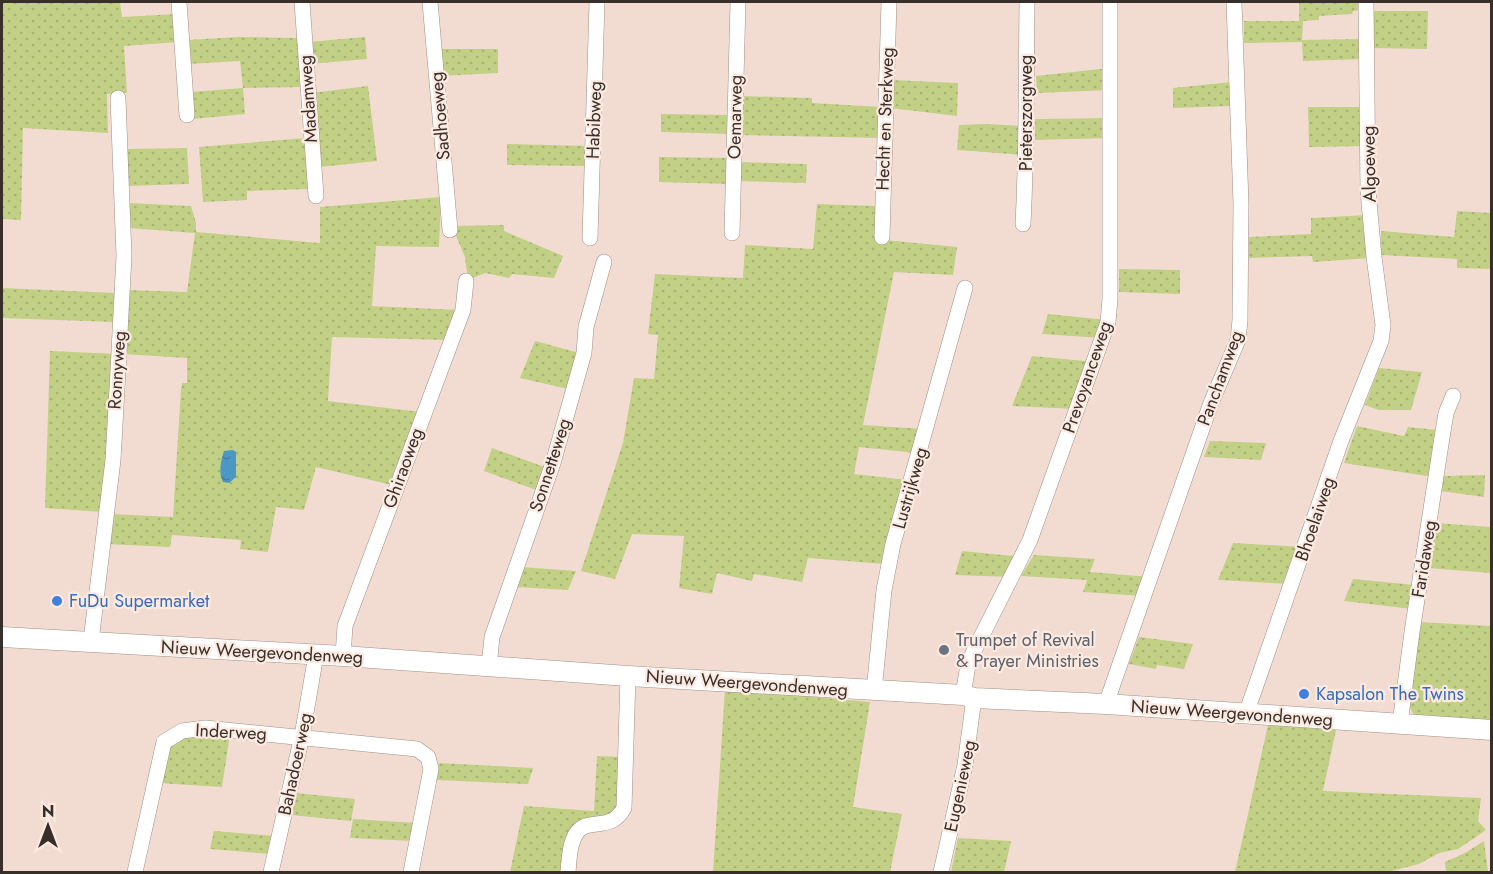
<svg xmlns="http://www.w3.org/2000/svg" width="1493" height="874" font-family="Jost,sans-serif">
<style>
.grass{fill:url(#grass-dots)}
.water{fill:url(#water-ripples)}
.lines{fill:none;stroke-linecap:round;stroke-linejoin:round}
.minor-casing{stroke:#a38e84;stroke-width:16}
.tertiary-casing{stroke:#a38e84;stroke-width:21}
.minor{stroke:#fff;stroke-width:15}
.tertiary{stroke:#fff;stroke-width:20}
.shop-dot{fill:#3f7fe0;stroke:#fceae1;stroke-width:2}
.worship-dot{fill:#6b7280;stroke:#fceae1;stroke-width:2}
.labels{text-anchor:middle;dominant-baseline:central;stroke-width:4.5;stroke-linejoin:round;paint-order:stroke}
.street-label{font-size:18px;fill:#382f2b;stroke:#fceae1}
.shop-label{font-size:18px;fill:#366cbe;stroke:#fceae1;text-anchor:start}
.worship-label{font-size:18px;fill:#5b616d;stroke:#fceae1;text-anchor:start}
</style>
<defs>
<pattern id="grass-dots" width="8" height="8" patternUnits="userSpaceOnUse" patternTransform="scale(1.5)"><rect width="8" height="8" fill="#c2d086"/><path d="M2 2h.1M6 6h.1" fill="none" stroke="#a7b374" stroke-width="1.8" stroke-linecap="round"/></pattern>
<pattern id="water-ripples" width="26" height="14" patternUnits="userSpaceOnUse" patternTransform="scale(1.5)"><rect width="26" height="14" fill="#4c98c5"/><path d="M2 4q2-2 4 0t4 0M15 11q2-2 4 0t4 0" fill="none" stroke="#407ca0"/></pattern>
</defs>
<rect width="100%" height="100%" fill="#f2dcd1"/>
<g class="grass">
<path d="M 2,2 L 120,2 L 122,17 L 177,14 L 178,42 L 124,46 L 127,93 L 107,94 L 108,133 L 23,128 L 21,220 L 2,219 Z"/>
<path d="M 1299,2 L 1362,2 L 1361,10 L 1353,11 L 1352,14 L 1319,16 L 1319,20 L 1303,21 L 1302,40 L 1364,39 L 1364,59 L 1303,61 L 1302,42 L 1244,43 L 1244,21 L 1299,21 Z"/>
<path d="M 1374,11 L 1428,11 L 1427,49 L 1373,48 Z"/>
<path d="M 239,37 L 301,38 L 304,87 L 243,88 L 245,114 L 193,119 L 191,92 L 243,88 L 240,61 L 189,64 L 187,40 Z"/>
<path d="M 365,37 L 367,59 L 310,64 L 308,42 Z"/>
<path d="M 438,49 L 498,49 L 498,73 L 440,76 Z"/>
<path d="M 1110,68 L 1110,90 L 1037,93 L 1036,76 Z"/>
<path d="M 891,80 L 958,83 L 957,116 L 890,108 Z"/>
<path d="M 1232,82 L 1231,106 L 1173,108 L 1173,88 Z"/>
<path d="M 368,86 L 377,161 L 320,167 L 311,93 Z"/>
<path d="M 740,96 L 812,98 L 812,103 L 882,107 L 881,138 L 739,135 Z"/>
<path d="M 1308,107 L 1366,107 L 1367,146 L 1309,147 Z"/>
<path d="M 661,114 L 731,115 L 731,134 L 661,132 Z"/>
<path d="M 1110,118 L 1110,138 L 1035,140 L 1035,119 Z"/>
<path d="M 987,124 L 1025,126 L 1023,155 L 957,150 L 959,125 Z"/>
<path d="M 306,138 L 309,189 L 247,191 L 247,200 L 203,202 L 199,147 Z"/>
<path d="M 507,144 L 588,146 L 587,166 L 507,165 Z"/>
<path d="M 187,148 L 189,184 L 128,186 L 127,149 Z"/>
<path d="M 659,157 L 731,158 L 730,184 L 659,182 Z"/>
<path d="M 739,162 L 807,164 L 806,183 L 738,181 Z"/>
<path d="M 441,197 L 439,247 L 376,246 L 372,306 L 458,310 L 447,340 L 332,337 L 328,401 L 421,412 L 392,485 L 316,467 L 304,510 L 276,507 L 268,552 L 240,549 L 241,540 L 172,535 L 170,547 L 106,544 L 111,514 L 173,517 L 181,390 L 182,383 L 187,383 L 187,358 L 123,354 L 127,290 L 187,292 L 195,233 L 129,228 L 129,203 L 191,206 L 196,223 L 196,232 L 320,243 L 320,207 Z"/>
<path d="M 817,204 L 876,206 L 875,239 L 957,247 L 953,275 L 894,272 L 863,425 L 923,429 L 916,453 L 859,447 L 854,474 L 907,480 L 885,564 L 808,558 L 802,582 L 754,574 L 752,581 L 717,573 L 712,594 L 679,588 L 684,536 L 632,534 L 615,579 L 581,571 L 623,443 L 634,378 L 654,379 L 658,335 L 648,334 L 655,274 L 743,278 L 745,245 L 813,249 Z"/>
<path d="M 1457,211 L 1491,213 L 1491,269 L 1457,268 L 1457,259 L 1381,255 L 1381,231 L 1454,237 Z"/>
<path d="M 1368,215 L 1371,258 L 1313,262 L 1312,256 L 1249,258 L 1249,237 L 1311,234 L 1311,218 Z"/>
<path d="M 504,225 L 504,231 L 563,256 L 554,278 L 512,274 L 509,278 L 485,273 L 468,280 L 465,257 L 453,229 L 454,226 Z"/>
<path d="M 1119,269 L 1180,270 L 1180,294 L 1119,292 Z"/>
<path d="M 2,288 L 116,293 L 114,322 L 2,318 Z"/>
<path d="M 1048,314 L 1107,320 L 1102,338 L 1042,334 Z"/>
<path d="M 535,341 L 576,352 L 568,389 L 520,378 Z"/>
<path d="M 50,351 L 117,354 L 102,512 L 45,508 Z"/>
<path d="M 1032,356 L 1096,362 L 1076,409 L 1012,406 Z"/>
<path d="M 1379,368 L 1422,372 L 1411,410 L 1379,410 L 1365,405 Z"/>
<path d="M 1357,426 L 1404,436 L 1408,427 L 1437,430 L 1433,477 L 1344,463 Z"/>
<path d="M 1210,441 L 1266,443 L 1261,460 L 1204,457 Z"/>
<path d="M 492,448 L 547,468 L 539,491 L 484,471 Z"/>
<path d="M 1485,475 L 1484,497 L 1441,491 L 1443,476 Z"/>
<path d="M 1435,523 L 1491,527 L 1491,573 L 1428,568 Z"/>
<path d="M 1233,543 L 1304,547 L 1290,584 L 1218,580 Z"/>
<path d="M 962,551 L 1023,557 L 1013,577 L 955,575 Z"/>
<path d="M 1034,555 L 1095,559 L 1090,572 L 1150,577 L 1143,596 L 1083,592 L 1087,580 L 1021,576 Z"/>
<path d="M 521,567 L 576,571 L 568,590 L 515,587 Z"/>
<path d="M 1353,579 L 1415,585 L 1412,609 L 1344,601 Z"/>
<path d="M 1419,622 L 1491,626 L 1491,723 L 1419,716 L 1414,715 L 1409,706 Z"/>
<path d="M 1139,637 L 1193,644 L 1184,669 L 1157,665 L 1156,669 L 1129,664 Z"/>
<path d="M 725,689 L 870,702 L 853,807 L 902,814 L 890,872 L 713,872 Z"/>
<path d="M 1268,725 L 1336,730 L 1323,791 L 1481,798 L 1478,821 L 1486,830 L 1458,849 L 1439,853 L 1419,864 L 1387,872 L 1235,872 Z"/>
<path d="M 190,734 L 230,734 L 222,787 L 158,783 L 169,747 Z"/>
<path d="M 597,756 L 622,757 L 621,807 L 615,817 L 583,823 L 565,872 L 510,872 L 524,806 L 594,811 Z"/>
<path d="M 439,763 L 533,768 L 528,784 L 436,780 Z"/>
<path d="M 296,793 L 355,799 L 351,821 L 291,815 Z"/>
<path d="M 353,819 L 417,823 L 413,841 L 350,838 Z"/>
<path d="M 214,831 L 274,836 L 270,854 L 210,849 Z"/>
<path d="M 958,838 L 1011,841 L 1004,872 L 951,872 Z"/>
<path d="M 1484,841 L 1488,872 L 1446,872 L 1445,862 L 1465,853 Z"/>
</g>
<path class="water" d="M 233,450 L 236,452 L 236,477 L 229,483 L 223,482 C 218,473 221,460 224,451 Z"/>
<g class="lines">
<g class="minor-casing">
<g id="minor">
<path d="M 179,2 L 187,115"/>
<path d="M 302,2 L 316,196"/>
<path d="M 430,2 L 450,230"/>
<path d="M 1023,224 C 1027,150 1026,76 1027,2"/>
<path d="M 732,233 L 738,2"/>
<path d="M 882,237 L 889,2"/>
<path d="M 590,238 L 597,2"/>
<path d="M 91,641 L 113,460 L 118,371 L 124,256 L 118,98"/>
<path d="M 343,656 L 345,626 L 463,310 L 466,281"/>
<path d="M 489,666 L 492,637 L 553,463 L 584,353 L 586,327 L 604,262"/>
<path d="M 874,691 L 884,590 L 893,544 L 965,288"/>
<path d="M 963,695 L 968,665 L 974,651 L 1030,540 L 1108,322 L 1110,299 L 1110,2"/>
<path d="M 1106,704 L 1211,403 L 1238,340 L 1240,320 L 1241,204 L 1234,2"/>
<path d="M 1246,714 L 1341,441 L 1381,341 L 1383,325 L 1374,257 L 1368,191 L 1366,2"/>
<path d="M 1400,724 L 1412,632 L 1441,444 L 1446,413 L 1453,396"/>
<path d="M 135,872 L 164,742 L 182,731 L 205,728 L 417,749 L 428,757 L 431,769 L 411,872"/>
<path d="M 271,872 L 302,736 L 316,655"/>
<path d="M 568,872 C 569,862 569,850 573,840 C 583,812 609,836 624,808 L 628,676"/>
<path d="M 941,872 L 965,765 L 974,698"/>
</g>
</g>
<g class="tertiary-casing">
<path id="tertiary" d="M 2,637 L 343,656 L 628,676 L 963,695 L 974,698 L 1106,704 L 1492,730"/>
</g>
<use href="#minor" class="minor"/>
<use href="#tertiary" class="tertiary"/>
</g>
<g class="shop-dot">
<circle cx="57" cy="601" r="6"/>
<circle cx="1304" cy="694" r="6"/>
</g>
<circle class="worship-dot" cx="944" cy="650" r="6"/>
<g class="labels">
<g class="street-label">
<text transform="translate(308 99) rotate(-94)">Madamweg</text>
<text transform="translate(1026 113) rotate(-90)">Pieterszorgweg</text>
<text transform="translate(440 116) rotate(-95)">Sadhoeweg</text>
<text transform="translate(735 117) rotate(-89)">Oemarweg</text>
<text transform="translate(885 119) rotate(-88)">Hecht en Sterkweg</text>
<text transform="translate(594 120) rotate(-88)">Habibweg</text>
<text transform="translate(1369 164) rotate(-91)">Algoeweg</text>
<text transform="translate(117 370) rotate(-86)">Ronnyweg</text>
<text transform="translate(1087 377) rotate(-71)">Prevoyanceweg</text>
<text transform="translate(1220 378) rotate(-70)">Panchamweg</text>
<text transform="translate(550 465) rotate(-72)">Sonnetteweg</text>
<text transform="translate(403 468) rotate(-70)">Ghiraoweg</text>
<text transform="translate(910 488) rotate(-74)">Lustrijkweg</text>
<text transform="translate(1315 519) rotate(-71)">Bhoelaiweg</text>
<text transform="translate(1424 559) rotate(-81)">Faridaweg</text>
<text transform="translate(262 652) rotate(3)">Nieuw Weergevondenweg</text>
<text transform="translate(747 683) rotate(4)">Nieuw Weergevondenweg</text>
<text transform="translate(1232 713) rotate(4)">Nieuw Weergevondenweg</text>
<text transform="translate(231 732) rotate(3)">Inderweg</text>
<text transform="translate(295 764) rotate(-78)">Bahadoerweg</text>
<text transform="translate(960 786) rotate(-78)">Eugenieweg</text>
</g>
<g class="shop-label">
<text x="69" y="601">FuDu Supermarket</text>
<text x="1316" y="694">Kapsalon The Twins</text>
</g>
<g class="worship-label">
<text x="956" y="640">Trumpet of Revival<tspan x="956" dy="21">&amp; Prayer Ministries</tspan></text>
</g>
</g>
<rect width="1493" height="874" fill="none" stroke="#382f2b" stroke-width="6"/>
<g transform="translate(48 826)" stroke="#fceae1" stroke-width="4.5" paint-order="stroke">
<path d="M0-4.5L10 22L0 15L-10 22Z" fill="#382f2b"/>
<text y="-9" font-size="16" font-weight="bold" text-anchor="middle" fill="#382f2b">N</text>
</g>
</svg>
